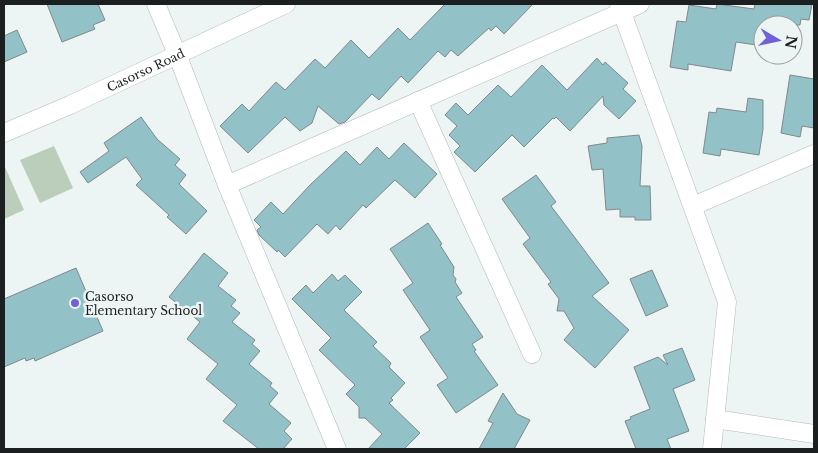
<svg xmlns="http://www.w3.org/2000/svg" width="818" height="453" font-family="'Libre Baskerville',serif">
<style>
.pitch{fill:#bacebb}
.building{fill:#92c1c7;stroke:#81898a}
.lines{fill:none;stroke-linecap:round;stroke-linejoin:round}
.minor-casing{stroke:#b2bab9;stroke-width:19}
.minor{stroke:#fff;stroke-width:18}
.poi-dot{fill:#725fda;stroke:#ecf5f3;stroke-width:2}
.labels{text-anchor:middle;dominant-baseline:central;stroke-width:5;stroke-linejoin:round;paint-order:stroke}
.street-label{font-size:12px;fill:#1c1f1f;stroke:#ecf5f3}
.poi-label{font-size:12px;fill:#1c1f1f;stroke:#ecf5f3;text-anchor:start}
</style>
<rect width="100%" height="100%" fill="#ecf5f3"/>
<g class="pitch">
<path d="M 54,146 L 73,188 L 40,203 L 20,160 Z"/>
<path d="M 5,167 L 24,210 L 4,219 L 4,168 Z"/>
</g>
<g class="building">
<path d="M 47,4 L 98,4 L 105,20 L 93,25 L 95,29 L 62,42 Z"/>
<path d="M 445,4 L 533,4 L 504,34 L 496,26 L 491,31 L 489,28 L 458,56 L 451,50 L 445,57 L 438,51 L 408,83 L 401,76 L 379,100 L 372,94 L 345,122 L 339,124 L 318,106 L 312,123 L 300,131 L 285,117 L 248,153 L 220,126 L 242,104 L 249,111 L 276,82 L 285,90 L 315,59 L 325,68 L 351,40 L 369,58 L 398,28 L 410,40 Z"/>
<path d="M 717,4 L 754,9 L 755,4 L 812,4 L 809,20 L 801,19 L 800,25 L 763,25 L 763,46 L 736,42 L 731,71 L 688,64 L 688,70 L 670,67 L 677,21 L 686,22 L 689,5 L 716,9 Z"/>
<path d="M 17,30 L 27,52 L 4,62 L 4,36 Z"/>
<path d="M 597,58 L 603,65 L 605,62 L 628,83 L 623,89 L 636,101 L 619,119 L 604,105 L 603,96 L 570,131 L 556,117 L 554,119 L 553,118 L 524,147 L 512,135 L 475,172 L 454,152 L 460,146 L 449,135 L 457,126 L 445,115 L 456,103 L 468,115 L 498,85 L 511,97 L 542,65 L 567,90 Z"/>
<path d="M 790,75 L 814,79 L 814,128 L 802,126 L 800,137 L 781,133 Z"/>
<path d="M 748,98 L 763,100 L 763,129 L 759,155 L 721,149 L 720,156 L 703,153 L 709,112 L 716,113 L 717,108 L 746,112 Z"/>
<path d="M 141,117 L 157,139 L 180,159 L 175,165 L 186,175 L 179,184 L 207,211 L 186,234 L 167,217 L 169,215 L 136,185 L 142,179 L 126,157 L 88,183 L 80,172 L 109,151 L 104,143 Z"/>
<path d="M 639,135 L 642,146 L 640,186 L 650,186 L 651,220 L 635,220 L 635,217 L 620,217 L 620,209 L 606,210 L 603,169 L 592,170 L 588,146 L 607,143 L 607,138 Z"/>
<path d="M 404,143 L 437,174 L 415,198 L 395,180 L 366,208 L 363,205 L 340,230 L 336,225 L 328,234 L 317,224 L 285,257 L 278,250 L 277,252 L 259,235 L 257,230 L 261,227 L 254,220 L 271,202 L 283,214 L 310,185 L 346,151 L 360,165 L 377,147 L 389,159 Z"/>
<path d="M 536,175 L 556,202 L 551,206 L 609,283 L 592,296 L 629,330 L 595,368 L 564,340 L 574,328 L 564,311 L 557,311 L 559,299 L 548,284 L 551,282 L 523,244 L 530,238 L 502,199 Z"/>
<path d="M 428,223 L 442,244 L 440,245 L 454,267 L 453,275 L 456,279 L 455,282 L 462,293 L 456,297 L 483,337 L 472,344 L 476,350 L 474,351 L 498,385 L 456,413 L 437,385 L 448,378 L 420,337 L 430,330 L 403,290 L 413,283 L 390,249 Z"/>
<path d="M 204,253 L 228,273 L 218,286 L 236,300 L 231,306 L 240,313 L 232,322 L 255,340 L 252,344 L 260,351 L 249,364 L 272,383 L 270,386 L 278,393 L 269,404 L 291,423 L 284,431 L 292,439 L 283,449 L 259,449 L 223,421 L 237,405 L 206,379 L 218,364 L 187,339 L 200,322 L 169,297 Z"/>
<path d="M 76,268 L 103,331 L 35,361 L 34,358 L 26,361 L 25,358 L 4,367 L 4,299 Z"/>
<path d="M 652,270 L 668,306 L 646,316 L 630,279 Z"/>
<path d="M 332,274 L 338,281 L 345,275 L 362,292 L 344,310 L 377,342 L 373,346 L 391,363 L 389,367 L 405,383 L 391,398 L 393,400 L 389,403 L 420,433 L 404,449 L 368,449 L 382,434 L 365,418 L 359,418 L 359,407 L 346,394 L 355,385 L 319,350 L 331,338 L 292,299 L 306,285 L 313,293 Z"/>
<path d="M 682,348 L 695,380 L 673,389 L 689,431 L 667,439 L 671,449 L 636,449 L 625,421 L 631,419 L 630,417 L 650,409 L 634,367 L 658,357 L 668,365 L 663,355 Z"/>
<path d="M 503,393 L 517,414 L 530,420 L 514,449 L 479,449 L 493,423 L 488,421 Z"/>
</g>
<g class="lines">
<g class="minor-casing">
<g id="minor">
<path d="M 156,4 L 177,54 L 227,185 L 337,449"/>
<path d="M 619,4 L 727,302 L 712,449"/>
<path d="M 418,101 L 532,354"/>
<path id="s1" d="M 4,133 L 70,105 L 286,4"/>
<path d="M 227,185 L 640,4"/>
<path d="M 693,206 L 814,154"/>
<path d="M 715,419 L 814,434"/>
</g>
</g>
<use href="#minor" class="minor"/>
</g>
<circle class="poi-dot" cx="75" cy="303" r="5"/>
<g class="labels">
<g class="street-label">
<text stroke="none"><textPath href="#s1" startOffset="155">Casorso Road</textPath></text>
</g>
<g class="poi-label">
<text x="85" y="296">Casorso<tspan x="85" dy="14">Elementary School</tspan></text>
</g>
</g>
<rect width="818" height="453" fill="none" stroke="#1c1f1f" stroke-width="10"/>
<g transform="translate(778 40) rotate(99)"><circle r="24" fill="#ecf5f3" stroke="#999f9e"/>
<path d="M0-4L9 19L0 12L-9 19Z" fill="#725fda"/>
<text y="-8" font-size="14" font-weight="bold" text-anchor="middle" fill="#1c1f1f">N</text>
</g>
</svg>
